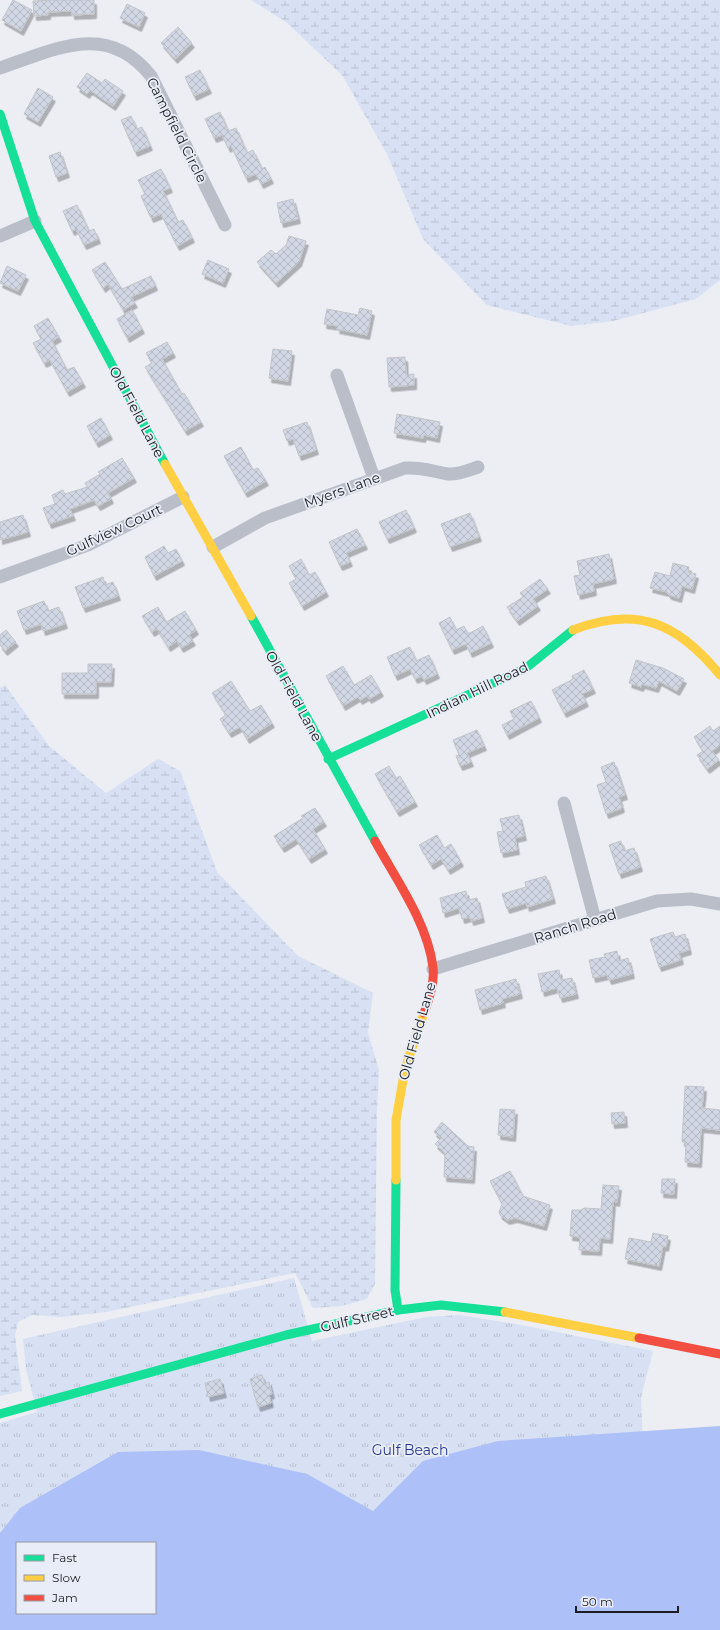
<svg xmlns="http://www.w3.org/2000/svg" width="720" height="1630" font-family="Montserrat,sans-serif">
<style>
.grass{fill:url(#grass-tufts)}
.wetland{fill:url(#wetland-marsh)}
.water{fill:#adc0f8;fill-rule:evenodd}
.building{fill:url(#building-cross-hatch);stroke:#c2c4c8;filter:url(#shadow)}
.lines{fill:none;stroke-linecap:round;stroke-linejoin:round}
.street{stroke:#babec9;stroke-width:13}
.fast{stroke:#16e098;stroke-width:9}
.slow{stroke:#ffcf43;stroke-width:9}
.jam{stroke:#f24e42;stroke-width:9}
.labels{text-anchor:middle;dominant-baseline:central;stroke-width:3.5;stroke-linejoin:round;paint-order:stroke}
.street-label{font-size:14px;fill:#1b1d20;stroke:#e9edf7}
.park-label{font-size:14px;fill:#24378e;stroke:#e9edf7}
</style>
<defs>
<pattern id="grass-tufts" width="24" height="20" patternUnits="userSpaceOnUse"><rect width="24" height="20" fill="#d8e0f3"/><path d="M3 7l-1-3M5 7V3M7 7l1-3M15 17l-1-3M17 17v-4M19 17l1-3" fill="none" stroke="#b9c0d0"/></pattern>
<pattern id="wetland-marsh" width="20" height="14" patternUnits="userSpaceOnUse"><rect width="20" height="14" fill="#d8e0f3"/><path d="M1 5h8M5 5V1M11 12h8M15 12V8" fill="none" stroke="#b9c0d0"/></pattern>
<pattern id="building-cross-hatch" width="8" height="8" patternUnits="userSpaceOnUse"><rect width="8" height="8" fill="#d2d7e6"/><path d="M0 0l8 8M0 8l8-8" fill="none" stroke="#b4b8c5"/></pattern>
<filter id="shadow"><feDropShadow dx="2.5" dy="4.5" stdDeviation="0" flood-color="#0004"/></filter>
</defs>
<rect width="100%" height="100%" fill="#eceef4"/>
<path class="grass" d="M 294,1278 L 312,1341 L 426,1317 L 459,1315 L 516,1324 L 653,1351 L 641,1398 L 647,1543 L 17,1543 L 17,1613 L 0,1614 L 0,1423 L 37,1412 L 26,1369 L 23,1339 Z"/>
<g class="wetland">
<path d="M 251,0 L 720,0 L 720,280 L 696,299 L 613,321 L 571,326 L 487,305 L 423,239 L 387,154 L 342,75 L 286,22 Z"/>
<path d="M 5,685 L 49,746 L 106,793 L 158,759 L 180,771 L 217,872 L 298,956 L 373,993 L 368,1033 L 379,1070 L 377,1109 L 375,1284 L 367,1299 L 342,1306 L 313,1308 L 295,1273 L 106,1312 L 61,1317 L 32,1315 L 18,1322 L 15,1336 L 22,1391 L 0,1396 L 0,688 Z"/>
</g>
<path class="water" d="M 720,1426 L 720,1630 L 0,1630 L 0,1533 L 20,1508 L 118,1452 L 199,1450 L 307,1474 L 373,1511 L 423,1461 L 498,1441 ZM 17,1543 L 155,1543 L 155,1613 L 17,1613 Z"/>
<g class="building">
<path d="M 13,0 L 32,10 L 21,31 L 2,20 Z"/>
<path d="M 54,0 L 94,0 L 94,14 L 72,15 L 72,11 L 48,12 L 48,15 L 34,16 L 33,1 Z"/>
<path d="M 127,4 L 145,13 L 139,27 L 120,18 Z"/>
<path d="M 178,27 L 192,43 L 175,59 L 161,43 Z"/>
<path d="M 200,70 L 209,89 L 194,96 L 185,77 Z"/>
<path d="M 87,73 L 102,83 L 105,79 L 123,91 L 113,106 L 90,90 L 87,94 L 77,87 Z"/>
<path d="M 38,88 L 53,97 L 38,122 L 24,114 Z"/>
<path d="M 220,112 L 228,131 L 236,128 L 247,153 L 253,150 L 262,169 L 265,167 L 271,179 L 261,184 L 256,174 L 246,178 L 231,146 L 228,148 L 222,135 L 214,138 L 205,119 Z"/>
<path d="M 131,116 L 137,129 L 142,127 L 150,146 L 135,152 L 121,120 Z"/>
<path d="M 60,152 L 67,173 L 56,177 L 49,156 Z"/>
<path d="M 161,169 L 170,188 L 163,191 L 178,222 L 183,220 L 192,238 L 177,246 L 161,214 L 151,218 L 141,196 L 145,194 L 138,180 Z"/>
<path d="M 293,199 L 298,219 L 281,223 L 277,203 Z"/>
<path d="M 77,205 L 89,231 L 94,229 L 98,239 L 84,245 L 76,229 L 72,231 L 63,211 Z"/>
<path d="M 289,236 L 306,241 L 299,262 L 276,283 L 257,262 L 271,250 L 276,254 L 286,245 Z"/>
<path d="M 208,260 L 229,269 L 223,283 L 202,274 Z"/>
<path d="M 105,262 L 122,289 L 151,276 L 155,286 L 131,297 L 135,303 L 123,310 L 108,284 L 103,288 L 92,270 Z"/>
<path d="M 7,266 L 26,275 L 18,291 L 0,283 Z"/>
<path d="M 360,308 L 372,311 L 367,335 L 337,329 L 338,326 L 324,324 L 327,309 L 358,315 Z"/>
<path d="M 132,310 L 142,329 L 127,338 L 117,319 Z"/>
<path d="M 48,318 L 59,337 L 52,341 L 67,370 L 74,367 L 83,383 L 67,392 L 50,360 L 44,363 L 33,343 L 41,339 L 34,326 Z"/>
<path d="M 167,342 L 173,353 L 162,359 L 182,394 L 184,393 L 201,422 L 185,431 L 145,367 L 152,363 L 146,353 Z"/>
<path d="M 273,349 L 292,351 L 288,381 L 269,378 Z"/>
<path d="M 405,357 L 406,375 L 414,374 L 414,385 L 389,387 L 387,358 Z"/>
<path d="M 397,414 L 440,422 L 437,438 L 424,435 L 423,438 L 394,433 Z"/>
<path d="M 101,418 L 110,435 L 96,443 L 87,426 Z"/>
<path d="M 307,422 L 316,450 L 299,456 L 293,439 L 287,441 L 283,430 Z"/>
<path d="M 241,447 L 253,470 L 258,468 L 266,481 L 245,493 L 224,456 Z"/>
<path d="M 122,458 L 134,478 L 108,493 L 111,499 L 98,506 L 94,500 L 70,509 L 73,516 L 49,524 L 43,508 L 55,504 L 52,495 L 63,490 L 65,494 L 87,487 L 85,483 L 100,474 L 98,472 Z"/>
<path d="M 406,510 L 414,528 L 387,539 L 379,522 Z"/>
<path d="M 470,513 L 479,537 L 450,547 L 441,524 Z"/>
<path d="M 23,515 L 28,532 L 0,540 L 0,522 Z"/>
<path d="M 357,529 L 365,545 L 346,553 L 350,562 L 340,566 L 329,542 Z"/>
<path d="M 164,546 L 168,553 L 176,549 L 182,561 L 154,576 L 145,557 Z"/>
<path d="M 609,554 L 614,579 L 593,584 L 594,591 L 578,595 L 574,576 L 580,575 L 577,561 Z"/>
<path d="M 301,559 L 309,575 L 315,572 L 326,592 L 302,606 L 289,583 L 296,579 L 289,566 Z"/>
<path d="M 673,563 L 689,567 L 688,572 L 696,574 L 692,589 L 682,586 L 679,598 L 669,595 L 667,592 L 650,588 L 655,572 L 670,576 Z"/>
<path d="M 103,577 L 105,585 L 113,582 L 118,596 L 83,608 L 75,587 Z"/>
<path d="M 540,579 L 548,589 L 533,599 L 538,606 L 517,621 L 507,607 L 523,597 L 520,593 Z"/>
<path d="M 44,601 L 48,611 L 59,607 L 65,624 L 43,631 L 41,624 L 24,630 L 17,611 Z"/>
<path d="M 158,607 L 166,622 L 185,611 L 196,630 L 189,635 L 193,641 L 181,648 L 177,641 L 168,647 L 157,629 L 152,632 L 142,616 Z"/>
<path d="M 450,617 L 456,630 L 464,626 L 468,634 L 483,626 L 491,643 L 470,653 L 466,644 L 452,650 L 439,623 Z"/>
<path d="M 6,630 L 16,642 L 5,651 L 0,645 L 0,635 Z"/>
<path d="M 410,647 L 416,661 L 429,655 L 437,674 L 424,680 L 422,676 L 415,679 L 410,669 L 395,676 L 387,657 Z"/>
<path d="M 636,660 L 663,668 L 684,679 L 677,691 L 659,681 L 656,688 L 642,684 L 641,687 L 629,683 Z"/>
<path d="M 88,664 L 112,664 L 111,682 L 96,682 L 96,694 L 62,694 L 62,673 L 88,673 Z"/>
<path d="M 343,666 L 354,685 L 371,675 L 381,692 L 369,699 L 367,696 L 360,700 L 358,697 L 343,706 L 326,676 Z"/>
<path d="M 584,670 L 593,689 L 582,694 L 586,702 L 564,713 L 552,690 L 573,679 L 572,676 Z"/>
<path d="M 231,681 L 250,711 L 261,705 L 272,723 L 247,739 L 240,727 L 229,733 L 220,719 L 226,715 L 212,693 Z"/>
<path d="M 531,701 L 539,718 L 507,735 L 502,725 L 514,719 L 510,711 Z"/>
<path d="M 710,726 L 713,731 L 720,726 L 720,745 L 712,751 L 719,760 L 707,769 L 697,755 L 703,751 L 694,737 Z"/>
<path d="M 477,730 L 484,746 L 467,753 L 471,762 L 460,766 L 456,756 L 459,755 L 453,740 Z"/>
<path d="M 614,762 L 625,795 L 619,797 L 622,808 L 606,814 L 597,785 L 606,782 L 601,767 Z"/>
<path d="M 389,766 L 396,778 L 400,776 L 415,802 L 397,812 L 375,774 Z"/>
<path d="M 315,808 L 324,822 L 313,829 L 325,849 L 309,859 L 296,839 L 282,848 L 274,836 L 303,818 L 301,816 Z"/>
<path d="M 519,815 L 524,836 L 515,838 L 517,850 L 501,853 L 497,832 L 503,831 L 500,819 Z"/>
<path d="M 437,835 L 444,848 L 451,844 L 461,862 L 448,870 L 441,859 L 431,865 L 419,845 Z"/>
<path d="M 621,841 L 624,851 L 634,848 L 640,867 L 619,874 L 609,845 Z"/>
<path d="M 546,876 L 553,899 L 527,907 L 526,903 L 507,909 L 502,894 L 526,887 L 525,882 Z"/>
<path d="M 466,891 L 468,900 L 477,898 L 482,918 L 471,921 L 470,917 L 462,919 L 459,908 L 443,913 L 440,898 Z"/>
<path d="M 673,932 L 675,937 L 685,934 L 689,950 L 679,953 L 681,960 L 659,967 L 650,939 Z"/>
<path d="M 617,951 L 619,961 L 628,958 L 632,974 L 609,980 L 607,975 L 593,978 L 589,960 L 605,957 L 604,954 Z"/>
<path d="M 559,970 L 561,980 L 572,978 L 576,994 L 560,998 L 557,988 L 542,992 L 538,974 Z"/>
<path d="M 516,979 L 520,994 L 502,999 L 503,1003 L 480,1010 L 475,990 Z"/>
<path d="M 685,1086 L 704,1087 L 702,1108 L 720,1110 L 720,1130 L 701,1128 L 699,1163 L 685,1162 L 686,1142 L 682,1142 Z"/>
<path d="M 500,1109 L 515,1110 L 513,1137 L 498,1135 Z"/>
<path d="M 624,1112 L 625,1123 L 612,1124 L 611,1113 Z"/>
<path d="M 442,1122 L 468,1146 L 474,1147 L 472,1179 L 444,1177 L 445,1153 L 435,1144 L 441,1138 L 434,1132 Z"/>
<path d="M 510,1171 L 523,1196 L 550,1205 L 544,1226 L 515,1218 L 507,1220 L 500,1215 L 499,1212 L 502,1204 L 490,1181 Z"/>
<path d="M 662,1179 L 675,1179 L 674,1194 L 661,1193 Z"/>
<path d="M 603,1185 L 619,1186 L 617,1202 L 613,1201 L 610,1239 L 600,1238 L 599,1251 L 579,1250 L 580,1237 L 570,1236 L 572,1210 L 581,1210 L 584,1208 L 601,1209 Z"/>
<path d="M 653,1233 L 668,1236 L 666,1247 L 663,1246 L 659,1266 L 625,1259 L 629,1238 L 651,1242 Z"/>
<path d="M 262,1375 L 265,1384 L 269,1382 L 272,1394 L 269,1395 L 271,1403 L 258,1407 L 250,1379 Z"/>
<path d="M 220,1379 L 224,1393 L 208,1397 L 205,1383 Z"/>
</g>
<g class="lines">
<g class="street">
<path d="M 0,68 C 55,50 107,20 151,76 L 225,225"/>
<path d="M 0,236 L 35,221"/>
<path d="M 337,375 L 374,478"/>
<path d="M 213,547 L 265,518 L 405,468 C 424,467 430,471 448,474 C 458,475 469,470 478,467"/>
<path d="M 0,577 L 88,545 L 183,497"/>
<path d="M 564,803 L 595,920"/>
<path d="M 433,969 L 657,901 L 691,899 L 720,904"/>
</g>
<g class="fast">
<path d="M 0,114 L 35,221 L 165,464"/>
<path d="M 251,616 L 375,841"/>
<path d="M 328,759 L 526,668 L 573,630"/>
<path d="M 396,1180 L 395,1290 L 398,1310"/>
<path d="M 0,1414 L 286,1335 L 398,1310 L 441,1305 L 505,1312"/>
</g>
<g class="slow">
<path d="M 165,464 L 251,616"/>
<path d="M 573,630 C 637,605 678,623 720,675"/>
<path d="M 396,1180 L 396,1120 L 405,1069 L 424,1013"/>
<path d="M 505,1312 L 639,1338"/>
</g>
<g class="jam">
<path d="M 375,841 C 397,881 427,922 433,967 C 435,982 429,1000 424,1013"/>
<path d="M 639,1338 L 720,1354"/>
</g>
</g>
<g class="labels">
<g class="street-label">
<text transform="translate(177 130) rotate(63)">Campfield Circle</text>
<text transform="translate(137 412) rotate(62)">Old Field Lane</text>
<text transform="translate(342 490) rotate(-20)">Myers Lane</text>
<text transform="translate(114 530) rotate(-25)">Gulfview Court</text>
<text transform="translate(477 690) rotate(-26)">Indian Hill Road</text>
<text transform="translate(294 696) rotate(61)">Old Field Lane</text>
<text transform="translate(575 926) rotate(-17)">Ranch Road</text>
<text transform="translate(417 1031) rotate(-74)">Old Field Lane</text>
<text transform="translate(357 1319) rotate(-13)">Gulf Street</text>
</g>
<g class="park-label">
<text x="410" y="1450">Gulf Beach</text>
</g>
</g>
<rect x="16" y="1542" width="140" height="72" fill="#e9edf7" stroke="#979aa1"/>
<rect x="24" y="1555" width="20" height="6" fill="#16e098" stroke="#979aa1"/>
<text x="52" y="1562" font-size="12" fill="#1b1d20">Fast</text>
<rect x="24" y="1575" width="20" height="6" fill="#ffcf43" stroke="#979aa1"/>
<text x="52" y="1582" font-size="12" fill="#1b1d20">Slow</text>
<rect x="24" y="1595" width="20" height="6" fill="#f24e42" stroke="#979aa1"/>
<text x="52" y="1602" font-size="12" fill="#1b1d20">Jam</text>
<path d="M576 1606v6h102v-6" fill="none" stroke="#1b1d20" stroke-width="2"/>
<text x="582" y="1606" font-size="12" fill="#1b1d20" stroke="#e9edf7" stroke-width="3" paint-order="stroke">50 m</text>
</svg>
